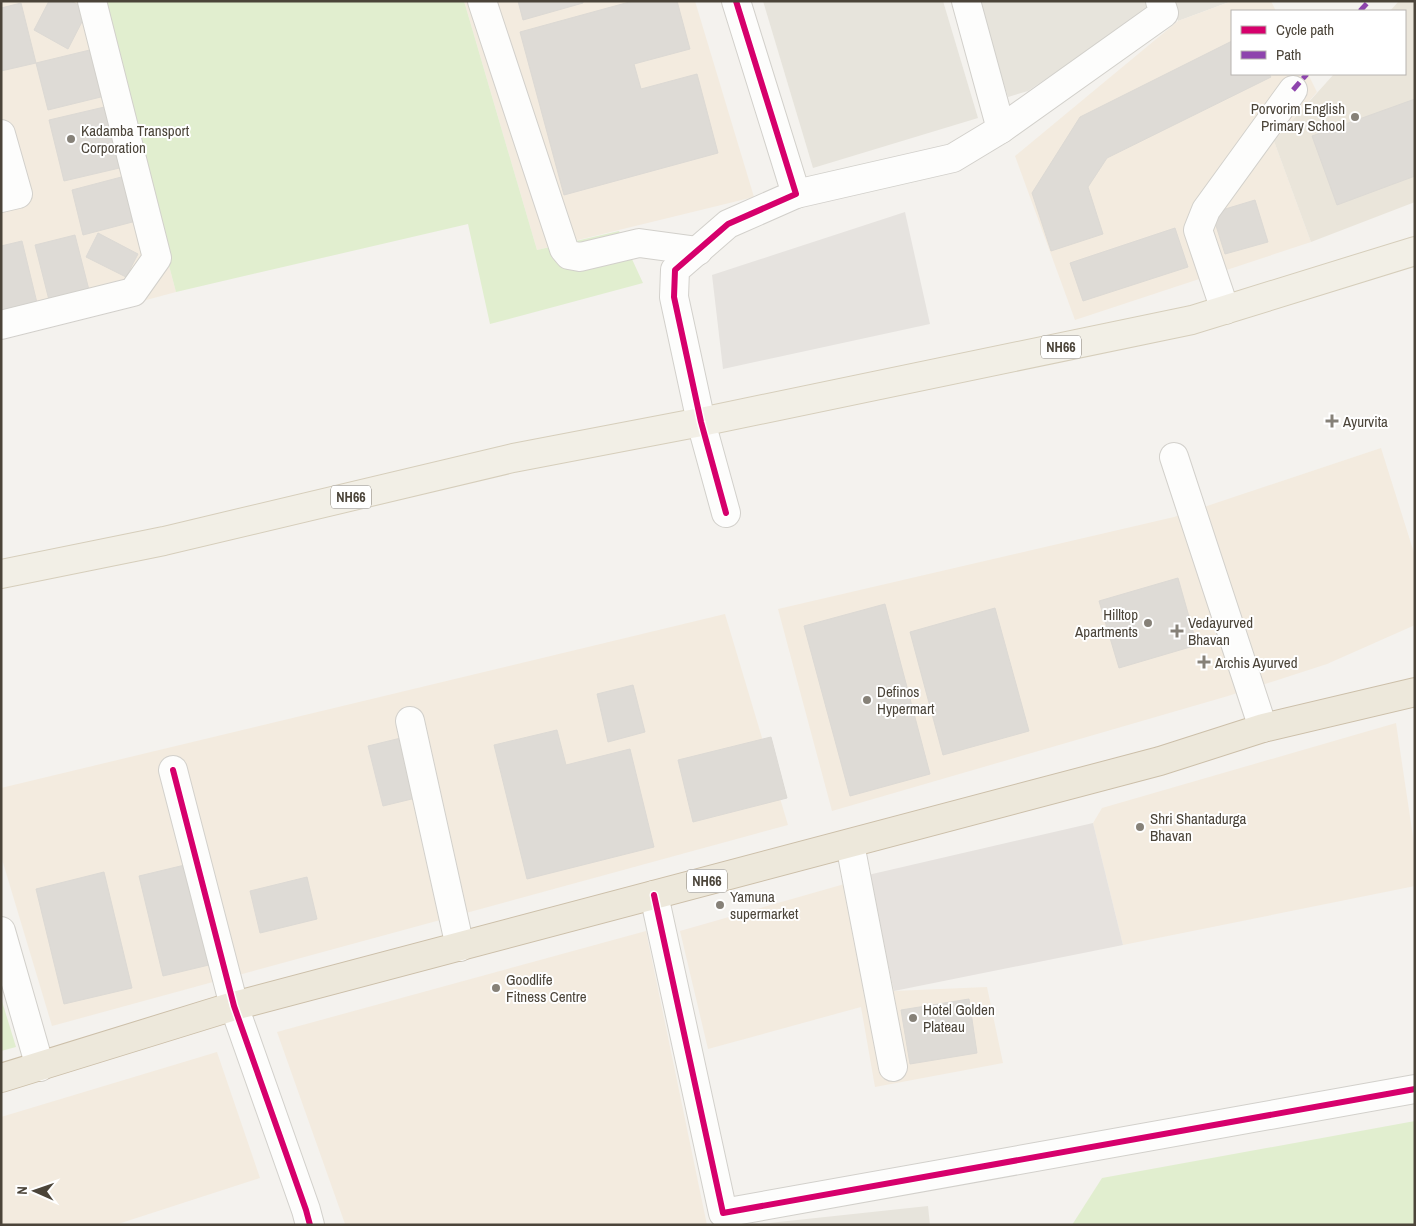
<svg xmlns="http://www.w3.org/2000/svg" width="1416" height="1226" font-family="'Archivo Narrow',sans-serif">
<style>
.residential{fill:#e7e4dc}
.commercial{fill:#f3ebdf}
.industrial{fill:#e6e2de}
.education{fill:#eae5da}
.green{fill:#e1eecf}
.parking{fill:#e6e3df}
.building{fill:#dedbd6;stroke:#dcd9d4}
.lines{fill:none;stroke-linecap:round;stroke-linejoin:round}
.minor-casing{stroke:#d2d0cb;stroke-width:30}
.major-casing{stroke:#d6cebb;stroke-width:30}
.highway-casing{stroke:#ccbfa9;stroke-width:30}
.minor{stroke:#fdfdfc;stroke-width:28}
.major{stroke:#f2efe6;stroke-width:28}
.highway{stroke:#ede8db;stroke-width:28}
.quiet{stroke:#8e44ad;stroke-width:5;stroke-dasharray:10 5;stroke-linecap:butt}
.cycleway-casing{stroke:#fff;stroke-width:9}
.cycleway{stroke:#d6006c;stroke-width:6}
.poi-dot{fill:#868178;stroke:#fff;stroke-width:2}
.labels{text-anchor:middle;dominant-baseline:central;stroke-width:4;stroke-linejoin:round;paint-order:stroke}
.shield{fill:#fff;stroke:#817c74;stroke-width:1}
.shield-label{font-size:14px;font-weight:bold;fill:#4b4439}
.poi-label{font-size:15px;fill:#4b4439;stroke:#fff;text-anchor:start}
</style>
<rect width="100%" height="100%" fill="#f4f2ee"/>
<g class="residential">
<path d="M 763,1 L 943,1 L 978,118 L 813,168 Z"/>
<path d="M 978,1 L 1151,1 L 1143,13 L 1028,91 L 1008,97 Z"/>
<path d="M 1171,1 L 1232,1 L 1178,21 Z"/>
<path d="M 928,1206 L 930,1225 L 750,1225 Z"/>
</g>
<g class="commercial">
<path d="M 1,1 L 99,1 L 176,292 L 1,339 Z"/>
<path d="M 464,1 L 695,1 L 754,197 L 537,250 Z"/>
<path d="M 1232,1 L 1271,1 L 1276,11 L 1232,11 L 1232,74 L 1308,74 L 1317,92 L 1274,141 L 1311,242 L 1075,320 L 1015,156 L 1178,21 Z"/>
<path d="M 1381,448 L 1415,556 L 1415,625 L 1327,664 L 1228,696 L 832,811 L 778,609 L 1174,517 Z"/>
<path d="M 725,614 L 788,825 L 52,1026 L 1,856 L 1,788 Z"/>
<path d="M 1396,723 L 1415,850 L 1415,886 L 1123,945 L 1093,823 L 1102,808 Z"/>
<path d="M 868,875 L 894,991 L 987,987 L 1003,1063 L 875,1087 L 861,1007 L 708,1049 L 680,931 L 841,885 Z"/>
<path d="M 646,931 L 707,1225 L 345,1224 L 277,1032 Z"/>
<path d="M 217,1052 L 260,1178 L 115,1225 L 1,1225 L 1,1117 Z"/>
</g>
<path class="industrial" d="M 1093,823 L 1123,945 L 894,991 L 868,875 Z"/>
<path class="education" d="M 1399,1 L 1415,1 L 1415,202 L 1311,242 L 1274,141 L 1334,74 L 1405,74 L 1405,11 L 1390,11 Z"/>
<g class="green">
<path d="M 99,1 L 464,1 L 537,250 L 619,231 L 643,283 L 490,324 L 468,224 L 176,292 Z"/>
<path d="M 1,998 L 16,1047 L 1,1051 Z"/>
<path d="M 1415,1121 L 1415,1225 L 1072,1225 L 1102,1178 Z"/>
</g>
<path class="parking" d="M 905,212 L 930,324 L 723,369 L 712,275 Z"/>
<g class="building">
<path d="M 49,1 L 71,1 L 88,10 L 68,49 L 34,30 Z"/>
<path d="M 518,1 L 583,1 L 583,3 L 523,20 Z"/>
<path d="M 633,1 L 677,1 L 690,49 L 634,64 L 641,89 L 697,74 L 718,153 L 564,195 L 520,32 Z"/>
<path d="M 21,3 L 36,63 L 1,71 L 1,8 Z"/>
<path d="M 1232,41 L 1232,74 L 1269,74 L 1271,77 L 1107,158 L 1088,187 L 1103,234 L 1051,251 L 1032,193 L 1080,117 Z"/>
<path d="M 98,48 L 109,95 L 48,110 L 36,63 Z"/>
<path d="M 1415,99 L 1415,176 L 1337,205 L 1312,136 Z"/>
<path d="M 113,105 L 128,166 L 64,181 L 49,120 Z"/>
<path d="M 129,175 L 140,220 L 83,235 L 72,190 Z"/>
<path d="M 1255,200 L 1268,242 L 1225,254 L 1212,213 Z"/>
<path d="M 1175,228 L 1188,267 L 1083,301 L 1070,263 Z"/>
<path d="M 98,233 L 138,254 L 126,277 L 86,257 Z"/>
<path d="M 75,235 L 90,294 L 50,304 L 35,245 Z"/>
<path d="M 22,241 L 38,307 L 1,316 L 1,246 Z"/>
<path d="M 1178,578 L 1197,645 L 1119,668 L 1099,601 Z"/>
<path d="M 885,604 L 930,774 L 850,796 L 804,626 Z"/>
<path d="M 995,608 L 1029,731 L 943,755 L 910,632 Z"/>
<path d="M 633,685 L 645,732 L 608,742 L 597,694 Z"/>
<path d="M 557,730 L 566,765 L 630,749 L 654,847 L 527,879 L 494,745 Z"/>
<path d="M 405,737 L 420,797 L 383,806 L 368,746 Z"/>
<path d="M 771,737 L 787,798 L 693,822 L 678,760 Z"/>
<path d="M 189,864 L 213,964 L 163,976 L 139,876 Z"/>
<path d="M 104,872 L 132,988 L 64,1004 L 36,889 Z"/>
<path d="M 307,877 L 317,919 L 260,933 L 250,891 Z"/>
<path d="M 969,999 L 977,1053 L 910,1064 L 901,1010 Z"/>
</g>
<g class="lines">
<g class="minor-casing">
<g id="minor">
<path d="M 482,1 L 564,249 L 569,255 L 580,257 L 639,243 L 698,251"/>
<path d="M 1001,129 L 1164,13 L 1160,1"/>
<path d="M 1,134 L 18,194 L 1,198"/>
<path d="M 796,194 L 953,158 L 1001,129 L 966,1"/>
<path d="M 1225,310 L 1198,230 L 1206,210 L 1293,90"/>
<path d="M 1,325 L 133,292 L 157,258 L 92,1"/>
<path d="M 1174,457 L 1263,728"/>
<path d="M 726,513 L 701,422 L 674,297 L 675,270 L 728,224 L 796,194 L 736,1"/>
<path d="M 410,721 L 460,947"/>
<path d="M 173,770 L 234,1006 L 306,1210 L 310,1225"/>
<path d="M 850,844 L 893,1067"/>
<path d="M 654,895 L 723,1213 L 1415,1089"/>
<path d="M 1,931 L 40,1067"/>
</g>
</g>
<g class="major-casing">
<path id="major" d="M 1,574 L 164,541 L 513,458 L 701,422 L 1192,320 L 1415,251"/>
</g>
<g class="highway-casing">
<path id="highway" d="M 1,1078 L 234,1006 L 1160,761 L 1263,728 L 1415,692"/>
</g>
<use href="#minor" class="minor"/>
<use href="#major" class="major"/>
<use href="#highway" class="highway"/>
<g class="quiet">
<path d="M 1360,11 L 1369,1"/>
<path d="M 1293,90 L 1307,74"/>
</g>
<g class="cycleway-casing">
<g id="cycleway">
<path d="M 726,513 L 701,422 L 674,297 L 675,270 L 728,224 L 796,194 L 736,1"/>
<path d="M 173,770 L 234,1006 L 306,1210 L 310,1225"/>
<path d="M 654,895 L 723,1213 L 1415,1089"/>
</g>
</g>
<use href="#cycleway" class="cycleway"/>
</g>
<g class="poi-dot">
<circle cx="1355" cy="117" r="5"/>
<circle cx="71" cy="139" r="5"/>
<path d="M1329.5 413.5h5v5h5v5h-5v5h-5v-5h-5v-5h5z"/>
<circle cx="1148" cy="623" r="5"/>
<path d="M1174.5 623.5h5v5h5v5h-5v5h-5v-5h-5v-5h5z"/>
<path d="M1201.5 654.5h5v5h5v5h-5v5h-5v-5h-5v-5h5z"/>
<circle cx="867" cy="700" r="5"/>
<circle cx="1140" cy="827" r="5"/>
<circle cx="720" cy="905" r="5"/>
<circle cx="496" cy="988" r="5"/>
<circle cx="913" cy="1018" r="5"/>
</g>
<g class="labels">
<g class="shield">
<rect x="1041" y="335.5" width="40" height="23" rx="4"/>
<rect x="331" y="485.5" width="40" height="23" rx="4"/>
<rect x="687" y="869.5" width="40" height="23" rx="4"/>
</g>
<g class="shield-label">
<text x="1061" y="347">NH66</text>
<text x="351" y="497">NH66</text>
<text x="707" y="881">NH66</text>
</g>
<g class="poi-label">
<text x="1345" y="108" text-anchor="end">Porvorim English<tspan x="1345" dy="17">Primary School</tspan></text>
<text x="81" y="130">Kadamba Transport<tspan x="81" dy="17">Corporation</tspan></text>
<text x="1343" y="421">Ayurvita</text>
<text x="1138" y="614" text-anchor="end">Hilltop<tspan x="1138" dy="17">Apartments</tspan></text>
<text x="1188" y="622">Vedayurved<tspan x="1188" dy="17">Bhavan</tspan></text>
<text x="1215" y="662">Archis Ayurved</text>
<text x="877" y="691">Definos<tspan x="877" dy="17">Hypermart</tspan></text>
<text x="1150" y="818">Shri Shantadurga<tspan x="1150" dy="17">Bhavan</tspan></text>
<text x="730" y="896">Yamuna<tspan x="730" dy="17">supermarket</tspan></text>
<text x="506" y="979">Goodlife<tspan x="506" dy="17">Fitness Centre</tspan></text>
<text x="923" y="1009">Hotel Golden<tspan x="923" dy="17">Plateau</tspan></text>
</g>
</g>
<rect width="1416" height="1226" fill="none" stroke="#4b4439" stroke-width="5"/>
<rect x="1231" y="10" width="175" height="65" fill="#ffffff" stroke="#b7b4b0"/>
<rect x="1241" y="26" width="25" height="8" fill="#d6006c" stroke="#b7b4b0"/>
<text x="1276" y="35" font-size="15" fill="#4b4439">Cycle path</text>
<rect x="1241" y="51" width="25" height="8" fill="#8e44ad" stroke="#b7b4b0"/>
<text x="1276" y="60" font-size="15" fill="#4b4439">Path</text>
<g transform="translate(35 1191) rotate(272)" stroke="#ffffff" stroke-width="4" paint-order="stroke">
<path d="M0-4L9 19L0 12L-9 19Z" fill="#4b4439"/>
<text y="-8" font-size="14" font-weight="bold" text-anchor="middle" fill="#4b4439">N</text>
</g>
</svg>
